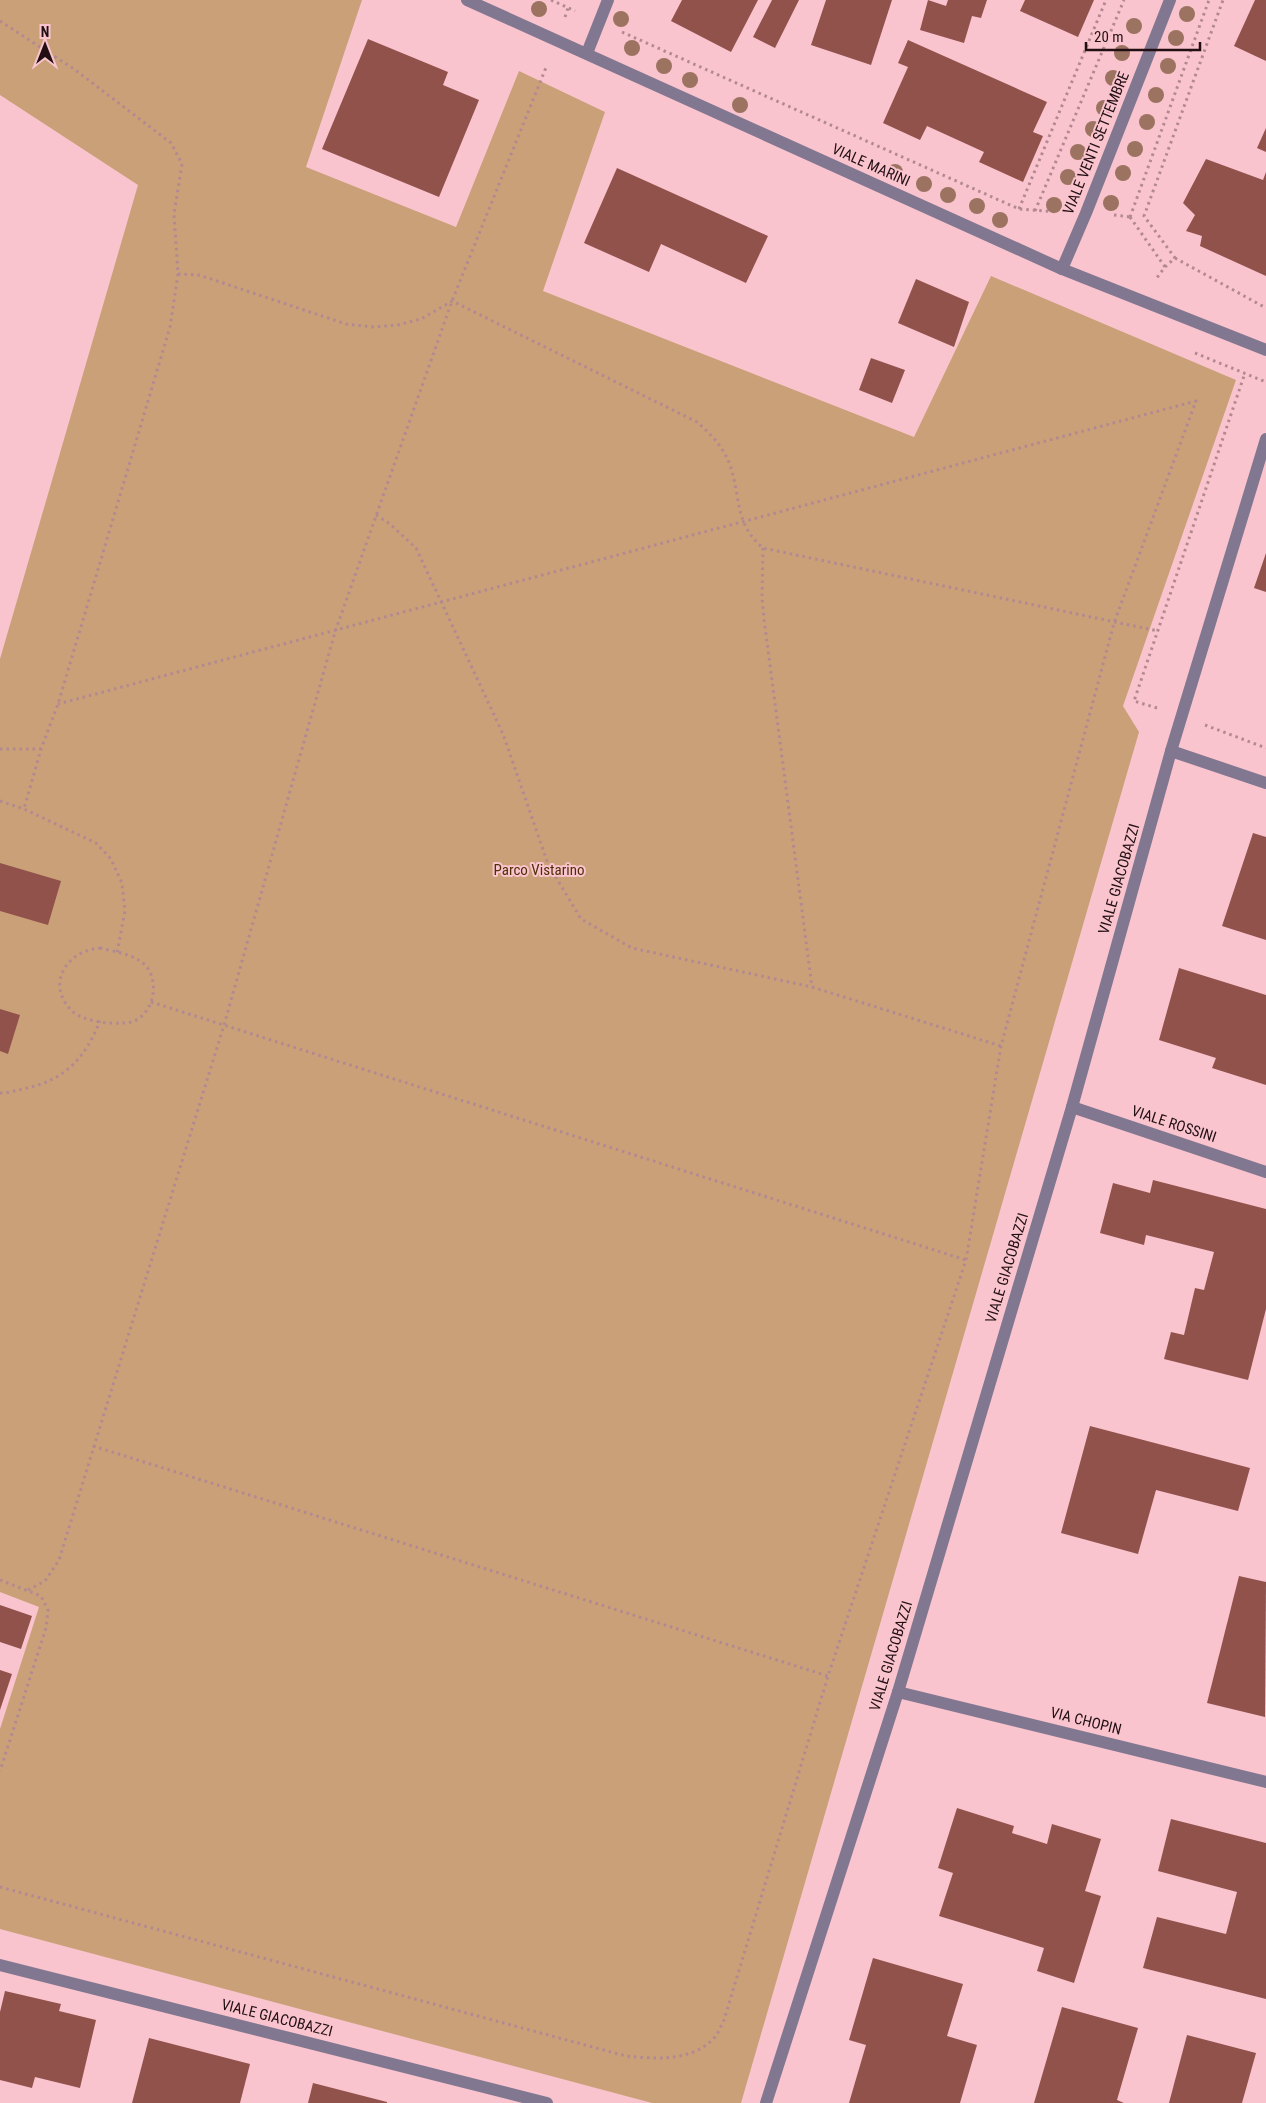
<svg xmlns="http://www.w3.org/2000/svg" width="1266" height="2103" font-family="'Roboto Condensed',sans-serif">
<style>
.green{fill:#caa078}
.building{fill:#91524c}
.lines{fill:none;stroke-linecap:round;stroke-linejoin:round}
.path{stroke:#b38991;stroke-width:3;stroke-dasharray:2.5 4;stroke-linecap:butt}
.minor{stroke:#827790;stroke-width:12}
.tree{fill:#9c7261}
.labels{text-anchor:middle;dominant-baseline:central;stroke-width:4;stroke-linejoin:round;paint-order:stroke}
.street-label{font-size:15px;fill:#210f13;stroke:#fac4ce}
.park-label{font-size:15px;fill:#4f2f08;stroke:#fac4ce}
</style>
<rect width="100%" height="100%" fill="#fac4ce"/>
<path class="green" d="M 0,0 L 362,0 L 306,167 L 456,227 L 519,71 L 605,112 L 543,291 L 914,437 L 991,276 L 1236,380 L 1123,706 L 1139,732 L 741,2103 L 652,2103 L 0,1929 L 0,1729 L 39,1607 L 0,1592 L 0,659 L 138,185 L 0,95 Z"/>
<g class="building">
<path d="M 682,0 L 758,0 L 731,52 L 671,21 Z"/>
<path d="M 772,0 L 799,0 L 775,48 L 753,37 Z"/>
<path d="M 826,0 L 892,0 L 871,65 L 811,45 Z"/>
<path d="M 928,0 L 946,6 L 948,0 L 987,0 L 981,18 L 972,16 L 964,43 L 920,30 Z"/>
<path d="M 1025,0 L 1094,0 L 1078,37 L 1020,11 Z"/>
<path d="M 1255,0 L 1266,0 L 1266,61 L 1234,46 Z"/>
<path d="M 368,39 L 448,72 L 443,85 L 479,100 L 439,197 L 322,149 Z"/>
<path d="M 908,40 L 1047,102 L 1033,132 L 1043,136 L 1023,182 L 979,162 L 984,152 L 927,126 L 920,140 L 883,123 L 908,67 L 898,63 Z"/>
<path d="M 1266,128 L 1266,152 L 1257,148 Z"/>
<path d="M 1206,159 L 1263,180 L 1266,172 L 1266,276 L 1200,246 L 1202,236 L 1186,231 L 1195,215 L 1183,203 Z"/>
<path d="M 617,168 L 768,236 L 746,283 L 661,244 L 649,272 L 584,243 Z"/>
<path d="M 916,279 L 969,302 L 954,347 L 898,323 Z"/>
<path d="M 871,358 L 905,370 L 892,403 L 859,390 Z"/>
<path d="M 1266,553 L 1266,592 L 1254,588 Z"/>
<path d="M 1253,833 L 1266,837 L 1266,940 L 1222,926 Z"/>
<path d="M 0,863 L 61,881 L 48,925 L 0,911 Z"/>
<path d="M 1179,968 L 1266,995 L 1266,1085 L 1212,1068 L 1216,1058 L 1159,1040 Z"/>
<path d="M 0,1009 L 20,1015 L 8,1054 L 0,1051 Z"/>
<path d="M 1153,1180 L 1266,1209 L 1266,1309 L 1248,1380 L 1164,1359 L 1171,1332 L 1184,1335 L 1195,1288 L 1204,1290 L 1214,1252 L 1146,1235 L 1144,1245 L 1100,1233 L 1113,1183 L 1150,1193 Z"/>
<path d="M 1090,1426 L 1250,1468 L 1238,1511 L 1156,1490 L 1138,1554 L 1061,1533 Z"/>
<path d="M 1239,1576 L 1266,1582 L 1265,1717 L 1207,1703 Z"/>
<path d="M 0,1605 L 32,1616 L 21,1649 L 0,1642 Z"/>
<path d="M 0,1670 L 12,1674 L 0,1710 Z"/>
<path d="M 957,1808 L 1014,1826 L 1012,1833 L 1047,1844 L 1052,1824 L 1101,1839 L 1085,1891 L 1101,1896 L 1074,1983 L 1037,1971 L 1044,1948 L 939,1916 L 953,1873 L 938,1868 Z"/>
<path d="M 1171,1819 L 1266,1843 L 1266,1999 L 1143,1968 L 1157,1917 L 1226,1934 L 1237,1892 L 1158,1871 Z"/>
<path d="M 873,1958 L 963,1984 L 947,2036 L 977,2045 L 960,2103 L 849,2103 L 866,2045 L 849,2040 Z"/>
<path d="M 5,1991 L 61,2004 L 59,2011 L 96,2020 L 80,2088 L 35,2077 L 32,2088 L 0,2080 L 0,2012 Z"/>
<path d="M 1062,2007 L 1138,2028 L 1117,2100 L 1124,2103 L 1034,2103 Z"/>
<path d="M 1187,2035 L 1256,2053 L 1242,2103 L 1169,2103 Z"/>
<path d="M 149,2038 L 250,2064 L 240,2103 L 132,2103 Z"/>
<path d="M 313,2083 L 387,2102 L 387,2103 L 308,2103 Z"/>
</g>
<g class="lines">
<g class="path">
<path d="M 551,0 L 575,11"/>
<path d="M 565,17 L 568,8"/>
<path d="M 0,21 L 74,69 L 171,143 L 182,164 L 174,214 L 178,274 L 170,327 L 58,704 L 41,749 L 24,809"/>
<path d="M 622,32 L 1019,209 L 1058,212"/>
<path d="M 1019,209 L 1106,0"/>
<path d="M 1035,211 L 1124,0"/>
<path d="M 1114,215 L 1130,217"/>
<path d="M 1130,217 L 1165,267 L 1156,279"/>
<path d="M 1130,217 L 1209,0"/>
<path d="M 1175,258 L 1266,308"/>
<path d="M 1165,267 L 1175,258 L 1144,216 L 1223,0"/>
<path d="M 178,274 L 199,275 L 346,324 L 373,327 L 398,325 L 421,319 L 452,301 L 697,422 C 712,435 725,449 731,468 C 741,501 735,524 763,548 L 1158,631"/>
<path d="M 1195,353 L 1266,382"/>
<path d="M 376,515 L 390,524 L 416,548 L 503,734 L 548,864 L 581,919 L 632,948 L 812,987 L 1001,1046"/>
<path d="M 763,548 L 762,598 L 764,619 L 812,987"/>
<path d="M 1157,708 L 1134,701 L 1245,373"/>
<path d="M 1205,725 L 1266,748"/>
<path d="M 0,749 L 41,749"/>
<path d="M 0,801 L 24,809 L 96,843 L 111,859 L 122,883 L 125,911 L 117,953"/>
<path d="M 100,948 C 115,952 135,954 146,966 C 162,985 151,1022 125,1023 C 109,1024 83,1022 71,1010 C 45,983 68,950 100,948 Z"/>
<path d="M 151,1002 L 966,1260"/>
<path d="M 0,1093 C 9,1093 18,1090 27,1088 C 66,1079 85,1058 100,1021"/>
<path d="M 93,1446 L 828,1676"/>
<path d="M 0,1580 L 41,1596 L 48,1610 L 46,1628 L 0,1771"/>
<path d="M 28,1590 L 45,1581 L 59,1560 L 224,1025 L 335,632 L 452,301 L 547,65"/>
<path d="M 0,1887 L 626,2056 C 655,2059 693,2062 715,2037 C 719,2032 721,2025 724,2020 L 828,1676 L 966,1260 L 1001,1046 L 1114,623 L 1196,401 L 58,704"/>
</g>
<g class="minor">
<path d="M 467,0 L 1062,269 L 1266,350"/>
<path d="M 587,53 L 608,0"/>
<path d="M 1062,269 L 1086,213 L 1170,0"/>
<path d="M 1171,751 L 1266,783"/>
<path d="M 1072,1107 L 1266,1172"/>
<path d="M 898,1692 L 1266,1782"/>
<path d="M 0,1965 L 547,2103"/>
<path d="M 766,2103 L 898,1692 L 1072,1107 L 1171,751 L 1266,439"/>
</g>
</g>
<g class="tree">
<circle cx="539" cy="9" r="8"/>
<circle cx="1187" cy="14" r="8"/>
<circle cx="621" cy="19" r="8"/>
<circle cx="1134" cy="26" r="8"/>
<circle cx="1176" cy="38" r="8"/>
<circle cx="632" cy="48" r="8"/>
<circle cx="1122" cy="53" r="8"/>
<circle cx="664" cy="66" r="8"/>
<circle cx="1168" cy="66" r="8"/>
<circle cx="1113" cy="78" r="8"/>
<circle cx="690" cy="80" r="8"/>
<circle cx="1156" cy="95" r="8"/>
<circle cx="740" cy="105" r="8"/>
<circle cx="1104" cy="108" r="8"/>
<circle cx="1147" cy="122" r="8"/>
<circle cx="1093" cy="129" r="8"/>
<circle cx="1135" cy="149" r="8"/>
<circle cx="1078" cy="152" r="8"/>
<circle cx="895" cy="172" r="8"/>
<circle cx="1123" cy="173" r="8"/>
<circle cx="1068" cy="177" r="8"/>
<circle cx="924" cy="184" r="8"/>
<circle cx="948" cy="195" r="8"/>
<circle cx="1111" cy="203" r="8"/>
<circle cx="1054" cy="205" r="8"/>
<circle cx="977" cy="206" r="8"/>
<circle cx="1000" cy="220" r="8"/>
</g>
<g class="labels">
<g class="street-label">
<text transform="translate(1096 143) rotate(-68)">VIALE VENTI SETTEMBRE</text>
<text transform="translate(871 165) rotate(24)">VIALE MARINI</text>
<text transform="translate(1119 879) rotate(-74)">VIALE GIACOBAZZI</text>
<text transform="translate(1174 1124) rotate(18)">VIALE ROSSINI</text>
<text transform="translate(1007 1268) rotate(-73)">VIALE GIACOBAZZI</text>
<text transform="translate(891 1656) rotate(-73)">VIALE GIACOBAZZI</text>
<text transform="translate(1086 1721) rotate(14)">VIA CHOPIN</text>
<text transform="translate(277 2018) rotate(14)">VIALE GIACOBAZZI</text>
</g>
<g class="park-label">
<text x="539" y="870">Parco Vistarino</text>
</g>
</g>
<g transform="translate(45 45)" stroke="#fac4ce" stroke-width="4" paint-order="stroke">
<path d="M0-4L9 19L0 12L-9 19Z" fill="#210f13"/>
<text y="-8" font-size="14" font-weight="bold" text-anchor="middle" fill="#210f13">N</text>
</g>
<path d="M1086 42v8h114v-8" fill="none" stroke="#210f13" stroke-width="2.5"/>
<text x="1094" y="42" font-size="15" fill="#210f13" stroke="#fac4ce" stroke-width="4" paint-order="stroke">20 m</text>
</svg>
